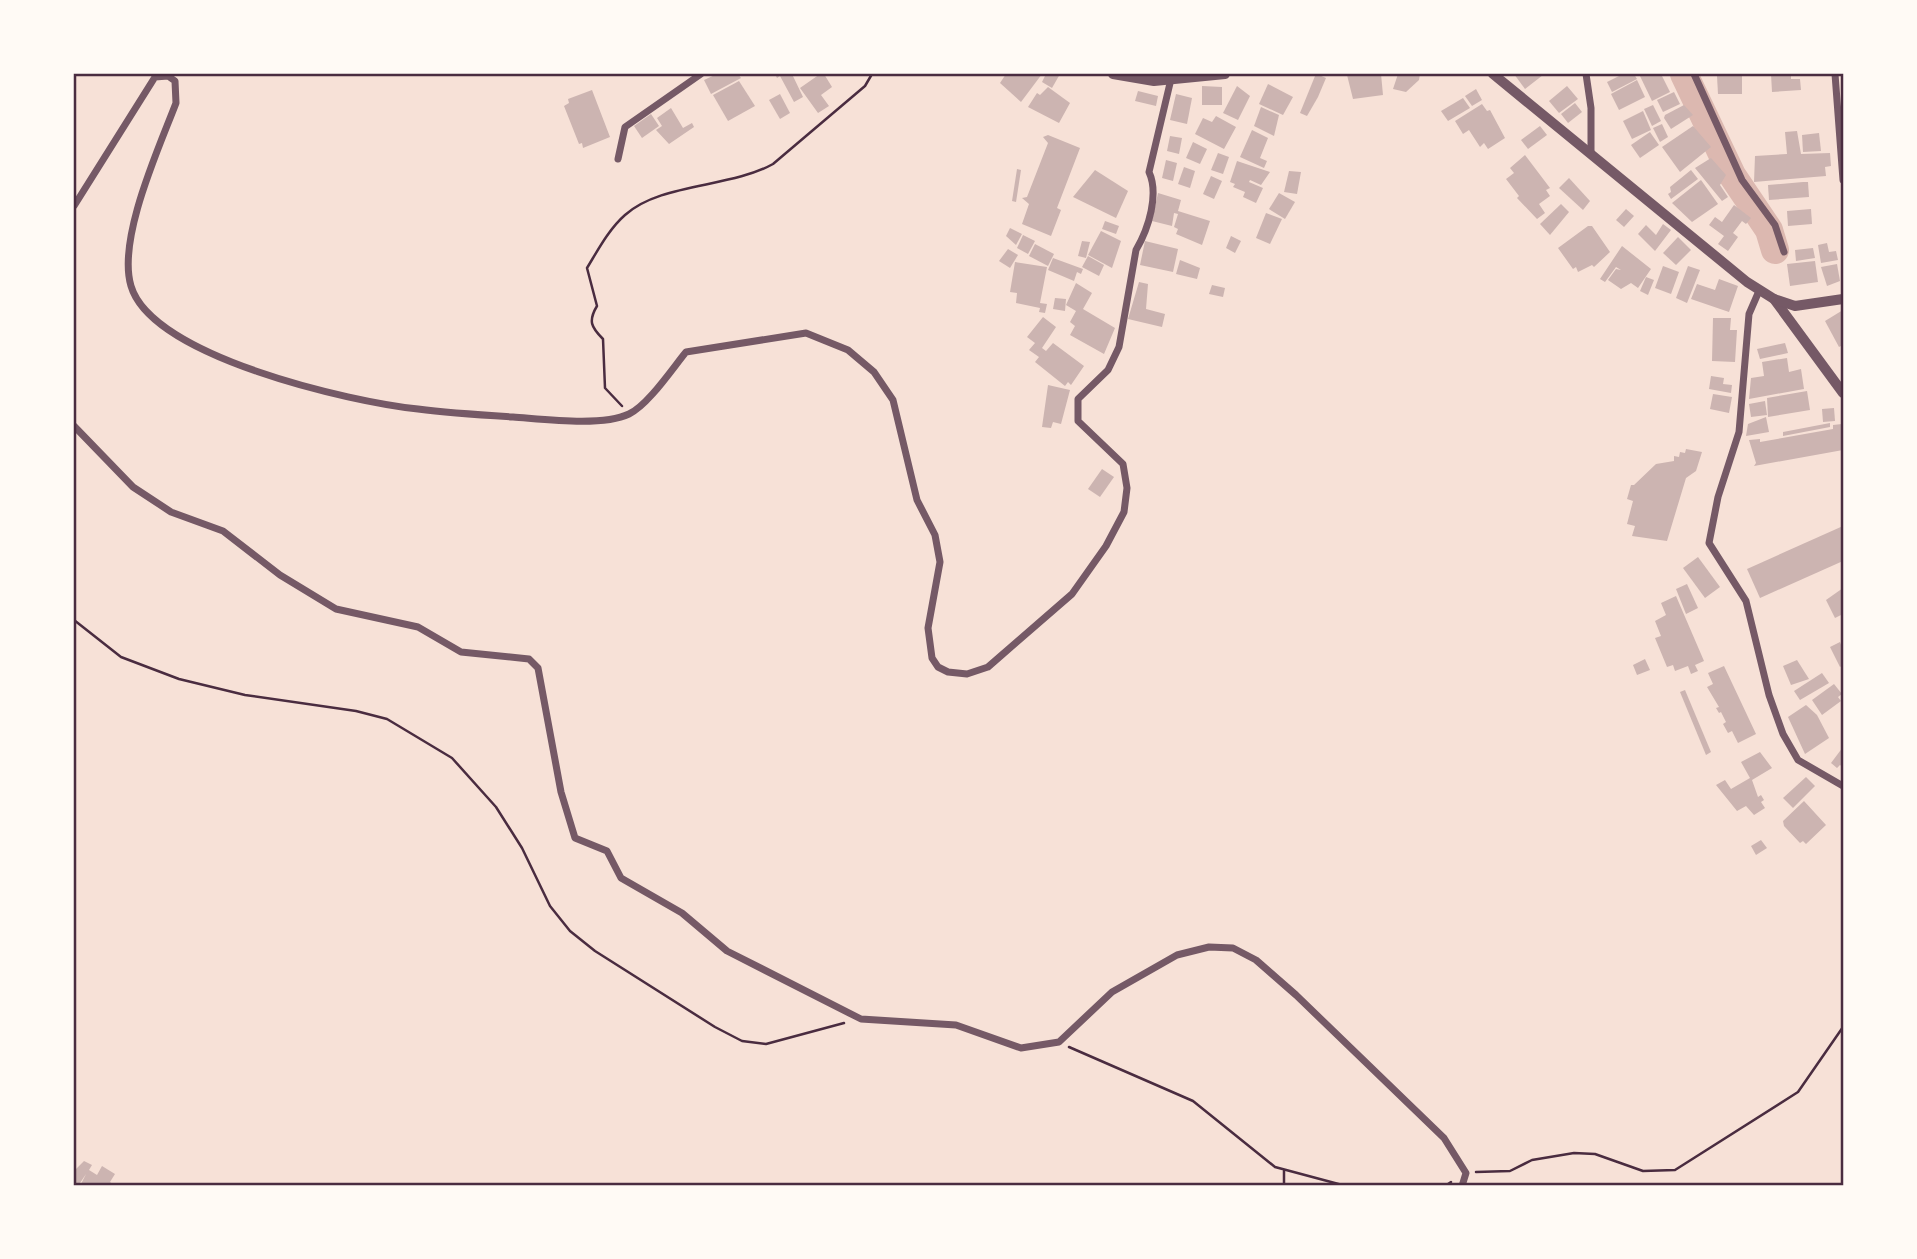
<svg xmlns="http://www.w3.org/2000/svg" width="1917" height="1259" font-family="'Exo 2',sans-serif">
<style>
.lines{fill:none;stroke-linecap:round;stroke-linejoin:round}
.river{stroke:#dcb8b0;stroke-width:28}
.building{fill:#ccb4b1}
.path{stroke:#4a2c40;stroke-width:2.5}
.minor{stroke:#755966;stroke-width:7}
.tertiary{stroke:#755966;stroke-width:10}
.neatline{fill:none;stroke:#4a2c40;stroke-width:2.5}
</style>
<rect width="100%" height="100%" fill="#f7e1d7"/>
<g class="lines">
<path class="river" d="M 1684,74 L 1732,175 L 1769,230 L 1775,250"/>
</g>
<g class="building">
<path d="M 717,74 L 738,74 L 741,78 L 711,94 L 704,80 Z"/>
<path d="M 775,74 L 792,74 L 803,97 L 794,102 L 780,76 L 777,78 Z"/>
<path d="M 820,74 L 824,74 L 832,87 L 821,95 L 829,106 L 818,113 L 800,88 Z"/>
<path d="M 1006,74 L 1042,74 L 1021,102 L 1000,83 Z"/>
<path d="M 1046,74 L 1060,74 L 1052,88 L 1042,82 Z"/>
<path d="M 1381,74 L 1383,95 L 1353,99 L 1347,75 Z"/>
<path d="M 1398,74 L 1420,74 L 1419,80 L 1406,92 L 1393,89 Z"/>
<path d="M 1514,74 L 1542,74 L 1543,75 L 1525,89 Z"/>
<path d="M 1623,74 L 1634,74 L 1637,79 L 1612,92 L 1607,82 Z"/>
<path d="M 1639,74 L 1661,74 L 1670,92 L 1652,101 Z"/>
<path d="M 1771,74 L 1791,74 L 1791,79 L 1800,79 L 1801,90 L 1772,92 Z"/>
<path d="M 1319,75 L 1326,78 L 1318,97 L 1307,116 L 1300,113 L 1315,76 Z"/>
<path d="M 1717,76 L 1742,76 L 1742,94 L 1718,94 Z"/>
<path d="M 1637,80 L 1645,97 L 1619,110 L 1611,94 Z"/>
<path d="M 739,81 L 755,106 L 728,121 L 713,95 Z"/>
<path d="M 1268,84 L 1293,97 L 1283,115 L 1259,104 Z"/>
<path d="M 1202,86 L 1222,87 L 1222,105 L 1202,105 Z"/>
<path d="M 1237,86 L 1250,96 L 1238,120 L 1223,113 Z"/>
<path d="M 1567,86 L 1578,99 L 1559,113 L 1549,101 Z"/>
<path d="M 1048,87 L 1070,103 L 1059,123 L 1028,107 L 1037,93 L 1040,95 Z"/>
<path d="M 1476,89 L 1482,100 L 1472,106 L 1465,96 Z"/>
<path d="M 592,90 L 610,137 L 583,148 L 582,143 L 579,144 L 564,106 L 569,103 L 568,99 Z"/>
<path d="M 1138,91 L 1158,96 L 1156,106 L 1135,101 Z"/>
<path d="M 1674,92 L 1680,104 L 1663,112 L 1657,100 Z"/>
<path d="M 780,94 L 790,113 L 780,119 L 769,100 Z"/>
<path d="M 1176,94 L 1192,98 L 1187,124 L 1170,120 Z"/>
<path d="M 1463,98 L 1470,108 L 1448,121 L 1441,111 Z"/>
<path d="M 1575,103 L 1582,112 L 1568,123 L 1561,114 Z"/>
<path d="M 1482,104 L 1487,111 L 1490,110 L 1505,138 L 1488,149 L 1484,143 L 1480,147 L 1469,130 L 1463,134 L 1455,121 Z"/>
<path d="M 1653,105 L 1661,121 L 1652,126 L 1644,109 Z"/>
<path d="M 1684,105 L 1693,115 L 1671,129 L 1664,118 L 1665,115 Z"/>
<path d="M 1261,107 L 1279,115 L 1274,136 L 1254,126 Z"/>
<path d="M 671,108 L 683,128 L 692,123 L 694,127 L 669,144 L 656,130 L 662,126 L 657,118 Z"/>
<path d="M 1643,111 L 1651,130 L 1632,139 L 1623,121 Z"/>
<path d="M 651,114 L 659,126 L 642,138 L 634,126 Z"/>
<path d="M 1216,116 L 1236,127 L 1224,149 L 1195,134 L 1203,118 L 1212,122 Z"/>
<path d="M 1662,124 L 1668,137 L 1660,142 L 1653,128 Z"/>
<path d="M 1540,126 L 1547,135 L 1528,149 L 1521,140 Z"/>
<path d="M 1693,126 L 1711,147 L 1680,172 L 1662,147 Z"/>
<path d="M 1252,130 L 1268,138 L 1260,158 L 1267,161 L 1264,168 L 1240,157 Z"/>
<path d="M 1797,131 L 1801,154 L 1830,153 L 1831,166 L 1825,167 L 1826,176 L 1754,182 L 1755,156 L 1787,154 L 1785,132 Z"/>
<path d="M 1650,132 L 1659,145 L 1640,158 L 1631,145 Z"/>
<path d="M 1819,133 L 1821,151 L 1803,152 L 1802,135 Z"/>
<path d="M 1048,135 L 1080,148 L 1057,208 L 1061,210 L 1051,236 L 1022,224 L 1029,204 L 1022,198 L 1027,197 L 1048,143 L 1043,137 Z"/>
<path d="M 1170,136 L 1182,138 L 1179,154 L 1167,151 Z"/>
<path d="M 1193,142 L 1207,149 L 1200,164 L 1186,158 Z"/>
<path d="M 1218,153 L 1229,157 L 1223,174 L 1211,170 Z"/>
<path d="M 1525,155 L 1550,188 L 1546,190 L 1550,196 L 1539,204 L 1545,213 L 1537,219 L 1517,198 L 1519,196 L 1506,179 L 1514,173 L 1510,168 Z"/>
<path d="M 1711,158 L 1726,175 L 1720,185 L 1728,197 L 1722,201 L 1695,168 Z"/>
<path d="M 1166,160 L 1177,163 L 1173,181 L 1162,178 Z"/>
<path d="M 1237,161 L 1270,172 L 1261,185 L 1250,180 L 1249,182 L 1263,188 L 1256,203 L 1243,197 L 1245,192 L 1233,187 L 1235,184 L 1230,182 Z"/>
<path d="M 1184,167 L 1195,171 L 1190,188 L 1178,184 Z"/>
<path d="M 1017,169 L 1021,170 L 1016,202 L 1012,201 Z"/>
<path d="M 1095,170 L 1128,191 L 1116,218 L 1073,197 Z"/>
<path d="M 1691,170 L 1698,179 L 1671,199 L 1668,194 L 1671,192 L 1670,187 Z"/>
<path d="M 1289,171 L 1301,172 L 1297,194 L 1284,192 Z"/>
<path d="M 1211,176 L 1222,181 L 1214,199 L 1203,194 Z"/>
<path d="M 1569,178 L 1590,201 L 1583,210 L 1559,188 Z"/>
<path d="M 1701,180 L 1718,204 L 1692,222 L 1672,203 Z"/>
<path d="M 1803,182 L 1808,182 L 1809,197 L 1769,200 L 1768,185 Z"/>
<path d="M 1158,193 L 1181,200 L 1178,211 L 1210,221 L 1202,245 L 1176,234 L 1178,229 L 1174,227 L 1178,214 L 1174,213 L 1172,226 L 1152,221 Z"/>
<path d="M 1279,193 L 1295,202 L 1285,219 L 1269,209 Z"/>
<path d="M 1561,204 L 1569,212 L 1550,235 L 1540,224 Z"/>
<path d="M 1734,205 L 1751,218 L 1746,224 L 1742,221 L 1733,233 L 1738,237 L 1728,251 L 1718,244 L 1724,236 L 1709,225 L 1715,217 L 1722,222 Z"/>
<path d="M 1626,209 L 1634,216 L 1624,227 L 1616,220 Z"/>
<path d="M 1811,209 L 1812,224 L 1788,226 L 1787,211 Z"/>
<path d="M 1266,213 L 1282,219 L 1270,244 L 1256,238 Z"/>
<path d="M 1105,221 L 1119,226 L 1116,234 L 1102,229 Z"/>
<path d="M 1663,224 L 1671,230 L 1655,251 L 1638,234 L 1646,225 L 1656,235 Z"/>
<path d="M 1588,226 L 1592,226 L 1610,252 L 1594,267 L 1592,265 L 1578,272 L 1576,267 L 1573,269 L 1558,248 Z"/>
<path d="M 1010,228 L 1022,234 L 1016,245 L 1006,236 Z"/>
<path d="M 1101,231 L 1121,241 L 1112,268 L 1088,255 Z"/>
<path d="M 1023,235 L 1035,241 L 1028,254 L 1017,248 Z"/>
<path d="M 1231,236 L 1241,241 L 1235,253 L 1226,248 Z"/>
<path d="M 1678,237 L 1691,250 L 1676,265 L 1663,253 Z"/>
<path d="M 1082,241 L 1090,242 L 1086,258 L 1078,256 Z"/>
<path d="M 1145,241 L 1178,249 L 1173,272 L 1140,265 Z"/>
<path d="M 1827,243 L 1829,252 L 1836,251 L 1838,260 L 1821,263 L 1818,245 Z"/>
<path d="M 1035,244 L 1054,254 L 1048,266 L 1029,256 Z"/>
<path d="M 1622,246 L 1651,269 L 1638,288 L 1631,283 L 1621,289 L 1608,280 L 1616,269 L 1621,270 L 1616,267 L 1605,282 L 1600,279 Z"/>
<path d="M 1813,248 L 1815,258 L 1796,261 L 1795,250 Z"/>
<path d="M 1008,249 L 1018,255 L 1010,268 L 999,261 Z"/>
<path d="M 1088,256 L 1104,265 L 1099,276 L 1082,267 Z"/>
<path d="M 1053,258 L 1083,269 L 1081,274 L 1077,272 L 1074,281 L 1048,270 Z"/>
<path d="M 1180,260 L 1200,268 L 1197,279 L 1176,274 Z"/>
<path d="M 1815,261 L 1818,282 L 1790,286 L 1787,264 Z"/>
<path d="M 1015,262 L 1047,267 L 1040,303 L 1047,304 L 1045,313 L 1039,312 L 1040,308 L 1016,303 L 1017,293 L 1010,292 Z"/>
<path d="M 1837,264 L 1840,281 L 1827,286 L 1821,267 Z"/>
<path d="M 1663,266 L 1679,272 L 1671,294 L 1655,288 Z"/>
<path d="M 1688,266 L 1700,270 L 1687,303 L 1676,298 Z"/>
<path d="M 1646,277 L 1654,280 L 1648,295 L 1640,291 Z"/>
<path d="M 1719,279 L 1738,286 L 1729,312 L 1691,299 L 1697,284 L 1715,290 Z"/>
<path d="M 1139,282 L 1148,284 L 1146,309 L 1165,314 L 1162,327 L 1128,319 Z"/>
<path d="M 1076,283 L 1092,293 L 1083,309 L 1115,328 L 1104,354 L 1070,335 L 1075,326 L 1070,322 L 1076,311 L 1066,305 Z"/>
<path d="M 1212,285 L 1225,288 L 1223,297 L 1209,294 Z"/>
<path d="M 1055,298 L 1066,299 L 1065,311 L 1053,309 Z"/>
<path d="M 1843,310 L 1843,345 L 1839,347 L 1825,321 Z"/>
<path d="M 1043,317 L 1056,327 L 1042,348 L 1046,351 L 1053,343 L 1084,366 L 1071,385 L 1068,382 L 1065,386 L 1035,362 L 1039,357 L 1029,350 L 1035,343 L 1027,337 Z"/>
<path d="M 1713,318 L 1731,318 L 1730,330 L 1737,330 L 1735,362 L 1712,361 Z"/>
<path d="M 1785,343 L 1788,353 L 1760,359 L 1757,349 Z"/>
<path d="M 1787,358 L 1789,372 L 1801,369 L 1804,389 L 1749,399 L 1751,378 L 1764,376 L 1762,362 Z"/>
<path d="M 1711,376 L 1724,378 L 1723,384 L 1732,385 L 1731,393 L 1709,389 Z"/>
<path d="M 1048,385 L 1070,390 L 1061,424 L 1053,422 L 1051,428 L 1042,427 Z"/>
<path d="M 1807,391 L 1810,410 L 1768,417 L 1767,398 Z"/>
<path d="M 1713,394 L 1732,397 L 1729,413 L 1710,409 Z"/>
<path d="M 1765,401 L 1767,415 L 1751,417 L 1749,404 Z"/>
<path d="M 1834,408 L 1835,421 L 1823,422 L 1822,409 Z"/>
<path d="M 1766,417 L 1769,432 L 1746,436 L 1748,424 Z"/>
<path d="M 1830,423 L 1830,427 L 1783,436 L 1783,432 Z"/>
<path d="M 1842,424 L 1843,450 L 1754,466 L 1756,463 L 1749,440 L 1760,439 L 1760,442 L 1833,429 L 1833,425 Z"/>
<path d="M 1686,449 L 1702,452 L 1696,471 L 1686,478 L 1667,541 L 1632,536 L 1635,526 L 1627,524 L 1633,501 L 1627,499 L 1631,485 L 1634,485 L 1656,464 L 1674,461 L 1674,456 L 1679,457 L 1680,452 L 1685,453 Z"/>
<path d="M 1102,469 L 1114,477 L 1100,497 L 1088,489 Z"/>
<path d="M 1843,526 L 1843,561 L 1760,598 L 1747,569 Z"/>
<path d="M 1698,557 L 1720,587 L 1705,598 L 1683,568 Z"/>
<path d="M 1687,584 L 1698,608 L 1686,614 L 1676,589 Z"/>
<path d="M 1843,588 L 1843,614 L 1835,618 L 1826,600 Z"/>
<path d="M 1676,596 L 1704,661 L 1695,665 L 1698,671 L 1691,674 L 1688,666 L 1675,671 L 1673,665 L 1667,667 L 1655,638 L 1661,636 L 1655,621 L 1666,615 L 1661,603 Z"/>
<path d="M 1840,642 L 1843,650 L 1843,665 L 1840,667 L 1830,647 Z"/>
<path d="M 1645,659 L 1650,670 L 1637,675 L 1633,665 Z"/>
<path d="M 1797,660 L 1809,679 L 1791,685 L 1783,666 Z"/>
<path d="M 1724,666 L 1756,734 L 1738,743 L 1732,731 L 1728,733 L 1723,724 L 1726,722 L 1721,712 L 1719,713 L 1716,708 L 1719,707 L 1707,687 L 1713,684 L 1708,673 Z"/>
<path d="M 1822,673 L 1829,683 L 1800,700 L 1794,691 Z"/>
<path d="M 1834,684 L 1842,694 L 1838,697 L 1841,701 L 1822,715 L 1812,700 Z"/>
<path d="M 1685,690 L 1711,752 L 1706,755 L 1680,692 Z"/>
<path d="M 1806,705 L 1817,715 L 1829,738 L 1805,754 L 1788,717 Z"/>
<path d="M 1843,747 L 1843,767 L 1840,765 L 1837,768 L 1831,763 Z"/>
<path d="M 1760,752 L 1772,768 L 1752,780 L 1758,797 L 1761,795 L 1764,800 L 1761,802 L 1765,808 L 1754,815 L 1746,806 L 1737,811 L 1716,785 L 1725,780 L 1731,789 L 1750,778 L 1741,762 Z"/>
<path d="M 1806,777 L 1815,786 L 1793,808 L 1783,798 Z"/>
<path d="M 1804,801 L 1826,825 L 1806,844 L 1803,841 L 1800,843 L 1784,826 L 1783,821 Z"/>
<path d="M 1761,840 L 1767,848 L 1756,855 L 1751,846 Z"/>
<path d="M 84,1161 L 92,1165 L 89,1170 L 97,1175 L 102,1166 L 115,1174 L 110,1182 L 115,1186 L 80,1186 L 86,1174 L 78,1186 L 74,1186 L 74,1171 Z"/>
</g>
<g class="lines">
<g class="path">
<path d="M 622,406 L 605,388 L 603,339 C 591,327 588,321 597,306 L 587,268 C 598,250 609,229 625,215 C 660,183 730,188 773,164 L 865,86 L 872,74"/>
<path d="M 74,620 L 121,657 L 179,679 L 245,695 L 356,711 L 387,719 L 452,758 L 496,807 L 522,848 L 550,906 L 570,931 L 595,951 L 715,1027 L 742,1041 L 766,1044 L 844,1023"/>
<path d="M 1069,1047 L 1193,1101 L 1275,1167 L 1346,1186"/>
<path d="M 1476,1172 L 1510,1171 L 1532,1160 L 1574,1153 L 1595,1154 L 1643,1171 L 1675,1170 L 1798,1092 L 1843,1027"/>
<path d="M 1284,1186 L 1284,1171"/>
<path d="M 1445,1186 L 1451,1182"/>
</g>
<g class="minor">
<path d="M 1586,74 L 1591,108 L 1591,151"/>
<path d="M 1694,74 L 1742,180 L 1775,225 L 1784,252"/>
<path d="M 1835,74 L 1843,180"/>
<path d="M 618,159 L 625,127 L 701,74"/>
<path d="M 74,206 L 155,77 L 168,76 L 175,81 L 176,103 C 159,148 117,239 131,286 C 152,357 351,402 418,409 C 449,413 481,415 513,417 C 542,419 602,427 629,414 C 648,405 672,369 686,352 L 806,333 L 848,350 L 874,372 L 893,400 L 917,500 L 935,535 L 940,562 L 928,628 L 932,658 L 938,667 L 948,672 L 967,674 L 988,667 L 1072,594 L 1106,546 L 1124,512 L 1127,488 L 1123,464 L 1078,421 L 1078,399 L 1108,370 L 1119,347 L 1136,250 C 1149,228 1159,194 1149,172 L 1171,79"/>
<path d="M 1759,291 L 1749,314 L 1739,432 L 1718,497 L 1709,543 L 1746,601 L 1769,695 L 1783,734 L 1798,760 L 1843,786"/>
<path d="M 74,426 L 133,487 L 171,512 L 223,531 L 280,575 L 336,609 L 418,627 L 461,652 L 529,659 L 538,668 L 561,792 L 575,838 L 607,851 L 621,878 L 682,913 L 727,951 L 861,1019 L 956,1025 L 1021,1048 L 1059,1042 L 1112,992 L 1177,955 L 1209,947 L 1233,948 L 1256,960 L 1296,995 L 1444,1138 L 1466,1173 L 1462,1186"/>
</g>
<g class="tertiary">
<path d="M 1113,74 L 1154,81 L 1225,74"/>
<path d="M 1493,74 L 1747,282 L 1774,299 L 1843,393"/>
<path d="M 1774,299 L 1795,306 L 1843,299"/>
</g>
</g>
<rect width="1917" height="1259" fill="none" stroke="#fffaf5" stroke-width="150"/>
<rect x="75" y="75" width="1767" height="1109" class="neatline"/>
</svg>
